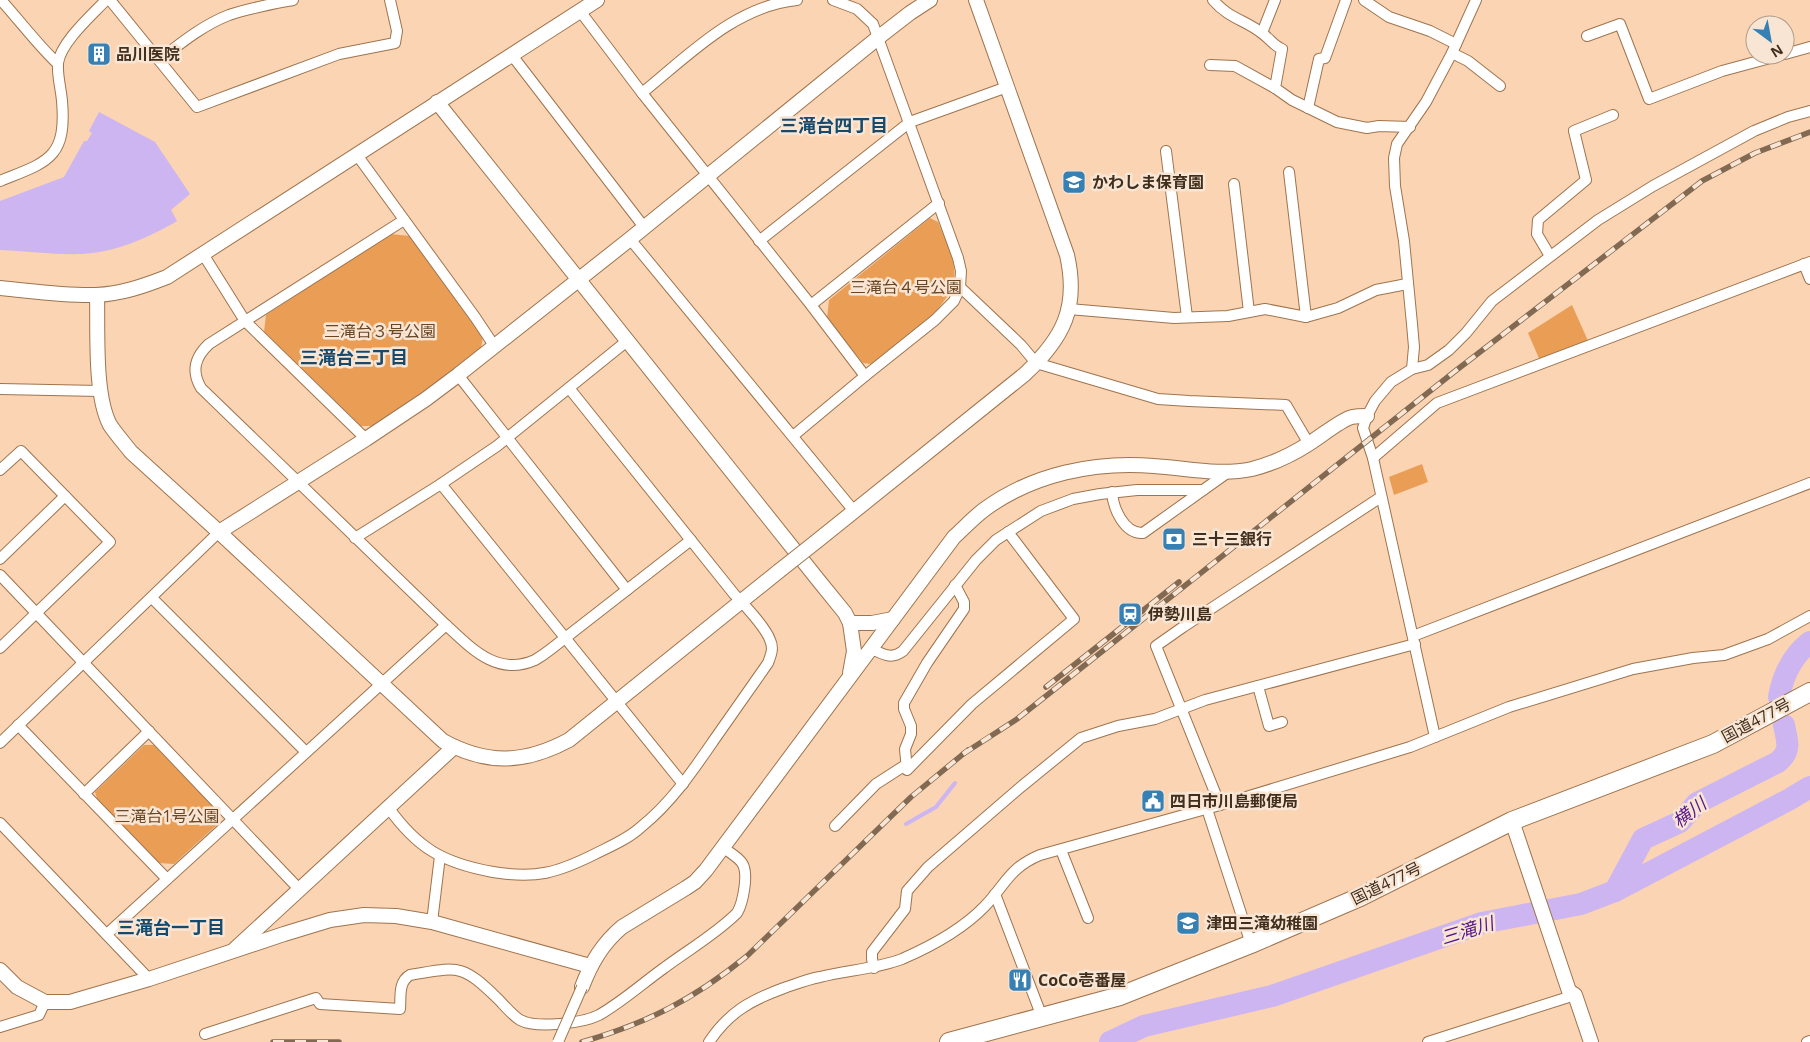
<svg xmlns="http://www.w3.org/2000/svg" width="1810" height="1042" font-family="'Open Sans','Noto Sans JP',sans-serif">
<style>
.green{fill:#ea9e55}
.water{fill:#cdb5f1}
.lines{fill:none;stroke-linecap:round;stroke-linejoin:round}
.stream{stroke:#cdb5f1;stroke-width:4}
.river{stroke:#cdb5f1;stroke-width:22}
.street-casing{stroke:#9f744d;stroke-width:12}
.secondary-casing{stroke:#9f744d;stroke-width:16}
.highway-casing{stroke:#9f744d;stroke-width:20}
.street{stroke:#fff;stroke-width:10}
.secondary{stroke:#fff;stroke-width:14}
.highway{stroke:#fff;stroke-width:18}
.rail-casing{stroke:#826952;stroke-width:5.5}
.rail{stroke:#f8e5d4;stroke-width:4;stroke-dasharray:11;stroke-linecap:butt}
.street-bridge-casing{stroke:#9f744d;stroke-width:12;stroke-linecap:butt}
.secondary-bridge-casing{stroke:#9f744d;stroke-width:16;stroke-linecap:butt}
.street-bridge{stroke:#fff;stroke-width:10}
.secondary-bridge{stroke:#fff;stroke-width:14}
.labels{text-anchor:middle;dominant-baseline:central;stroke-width:5;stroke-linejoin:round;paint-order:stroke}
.poi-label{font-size:16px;font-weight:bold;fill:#412f1e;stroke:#f8e5d4;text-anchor:start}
.park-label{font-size:16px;fill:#6a4623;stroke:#f8e5d4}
.street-label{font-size:16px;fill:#412f1e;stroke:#f8e5d4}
.neighbourhood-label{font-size:18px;font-weight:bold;fill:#164a6d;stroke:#f8e5d4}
.water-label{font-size:18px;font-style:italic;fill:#56168b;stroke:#f8e5d4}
</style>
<rect width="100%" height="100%" fill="#fad4b3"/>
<g class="green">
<path d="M 930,218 L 938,222 C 945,239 956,259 954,277 C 950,312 897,343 871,364 L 863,363 L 827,318 L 829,300 Z"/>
<path d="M 391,234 L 410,236 L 483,337 L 481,348 L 430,387 L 372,426 L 361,426 L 264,332 L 266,315 Z"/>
<path d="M 1572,305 L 1589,343 L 1541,363 L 1528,333 Z"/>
<path d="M 1422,464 L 1428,482 L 1394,495 L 1389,477 Z"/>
<path d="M 144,745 L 154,745 L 220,814 L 220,822 L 174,864 L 158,863 L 98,802 L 95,792 Z"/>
</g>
<path class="water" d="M 99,112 L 155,142 L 190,194 L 171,210 L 177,221 C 148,238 116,252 82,254 C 55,255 27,251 0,250 L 0,201 L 64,177 L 84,141 L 87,141 L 92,133 L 89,131 Z"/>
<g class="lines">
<path class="stream" d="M 906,824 L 936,807 L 955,783"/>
<g class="river">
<path d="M 1779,697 C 1783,675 1792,656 1810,642"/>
<path d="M 1615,891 L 1643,839 L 1680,822 L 1697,803 L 1778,762 C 1792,750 1787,741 1784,725"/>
<path d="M 1110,1042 L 1144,1026 L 1272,996 L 1482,923 L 1581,904 L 1615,891 L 1790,799 L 1810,787"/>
</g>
<g class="street-casing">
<g id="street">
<path d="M 1,0 C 20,21 37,44 58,64"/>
<path d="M 110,0 L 197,107 L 339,54 L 395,43 L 397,31 L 390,0"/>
<path d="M 833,0 L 857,9 L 873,24 L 958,258 L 961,271 L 960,287 L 1021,345 L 1036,363 L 1158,399 L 1189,401 L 1286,405 L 1309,444"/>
<path d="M 1213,0 C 1229,19 1246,20 1263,34 C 1270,39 1274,46 1282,49 L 1275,88 L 1292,100 L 1337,122 L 1367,128 L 1379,126 L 1410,127"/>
<path d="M 1364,0 L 1389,17 L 1430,31 L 1456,44"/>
<path d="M 580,11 L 642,93 L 811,305 L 865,376"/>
<path d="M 1262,33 L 1275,0"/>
<path d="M 1587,36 L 1620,24 L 1649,99 L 1722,71 L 1781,55"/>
<path d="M 1452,53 L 1468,61 L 1500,86"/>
<path d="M 511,54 L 644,227"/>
<path d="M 1785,54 L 1810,47"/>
<path d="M 159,60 C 181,43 203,25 229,15 C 249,8 272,4 293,0"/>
<path d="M 1210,65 L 1235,66 L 1275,88"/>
<path d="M 642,93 C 688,56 735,6 797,0"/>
<path d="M 1308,108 L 1319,59 L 1325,58 L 1346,0"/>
<path d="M 1166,151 L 1187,317"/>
<path d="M 357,155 L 475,317 L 495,347"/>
<path d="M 1289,172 L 1306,317"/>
<path d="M 0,181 C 47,162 67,159 62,101 C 61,89 57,75 58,63 C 61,42 92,15 106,0"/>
<path d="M 1234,184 L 1249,312"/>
<path d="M 404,220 L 209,344 C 195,357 191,371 201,388 L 446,625 C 471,648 497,677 535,660 C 540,657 546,653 551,649 L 691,540"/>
<path d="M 630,239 L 854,511"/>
<path d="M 759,241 L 910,122 L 1007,87"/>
<path d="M 203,254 L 245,321 L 366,439"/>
<path d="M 1550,256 L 1537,234 L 1538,220 L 1586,180 L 1574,131 L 1613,115"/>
<path d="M 1804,264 L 1810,279"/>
<path d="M 811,305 L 939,203"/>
<path d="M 1069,309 L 1174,318 L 1228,316 L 1265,309 L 1306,317 L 1338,308 L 1376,290 L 1407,284"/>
<path d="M 1412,369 L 1414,347 L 1412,324 L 1404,241 L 1395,186 L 1394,158 L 1397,144 L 1426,102 L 1452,53 L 1476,0"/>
<path d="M 458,375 L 627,590"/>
<path d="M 0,389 L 100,391"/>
<path d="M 793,436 L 865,376 L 935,320 L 954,301 L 960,287"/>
<path d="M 1373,458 L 1437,403 L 1810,262"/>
<path d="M 0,470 L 21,451 L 110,542 L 0,648"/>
<path d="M 441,484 L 683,784"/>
<path d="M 1112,492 C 1113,508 1124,534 1143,533 L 1227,473"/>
<path d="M 355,538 L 441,484 L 497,446 L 627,341"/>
<path d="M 0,559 L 65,496"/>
<path d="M 0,575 L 299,889"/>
<path d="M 955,585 L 964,602 L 964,609 L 927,663 L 904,703 L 904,709 L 911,726 L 911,734 L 905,749 L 907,770 L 972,704 L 1074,619 L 1008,532"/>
<path d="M 152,598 L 306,752"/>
<path d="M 1413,636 L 1810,483"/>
<path d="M 872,649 C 883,654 891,660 903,651 L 976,560 L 996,540 L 1041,511 L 1073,499 L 1100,494 L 1137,490 L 1203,490"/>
<path d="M 1258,686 L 1269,726 L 1282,722"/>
<path d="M 18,725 L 167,879"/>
<path d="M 1435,737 L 1373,458 L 1363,428 L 1367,416 L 1375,401 L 1391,382 L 1412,369 L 1428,365 L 1449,350 L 1466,333 L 1492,301 L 1598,220 L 1653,186 L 1754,131 L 1788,117 L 1810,111"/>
<path d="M 0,743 L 219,532"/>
<path d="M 84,794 L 149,731"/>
<path d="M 1220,805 L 1156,646 L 1183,627 L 1381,497"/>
<path d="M 388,807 C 417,848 443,863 493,872 C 536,879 557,873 595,854 C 611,846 628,839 641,827 C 671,803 692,772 714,740 C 732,714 750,689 768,663 C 771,655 774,648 770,640 C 766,628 743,603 734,594 L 569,388"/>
<path d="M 1207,809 L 1251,944"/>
<path d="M 0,823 L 149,979"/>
<path d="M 835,826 L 876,784 L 907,764"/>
<path d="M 1061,850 L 1088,918"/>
<path d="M 995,894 L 1042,1017"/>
<path d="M 432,922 L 440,856"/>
<path d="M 107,934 L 446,625"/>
<path d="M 874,968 L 872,959 L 872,952 L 905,909 L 907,891 L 928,867 L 1022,786 L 1081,738 L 1118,726 L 1155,719 L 1205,700 L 1415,644"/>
<path d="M 0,1027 L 39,1015 L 45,1002"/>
<path d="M 205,1034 L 316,998 L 320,1004 L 400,1009 C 401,997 398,982 410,975 C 459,967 461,963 498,999 C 505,1006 512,1015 520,1020 C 537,1029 583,1023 599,1015 C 622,1002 643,983 664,968 C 688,950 716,934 737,913 C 743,903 749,873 742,863 C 738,857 730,853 724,848"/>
<path d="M 709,1042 C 729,1012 751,1000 784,988 C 796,984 808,979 820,977 C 848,970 876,969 902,959 C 932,946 962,930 985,906 C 1006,884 1009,868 1040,855 L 1220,805 L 1410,747 L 1509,707 L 1633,669 L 1693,658 L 1724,655 L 1768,639 L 1810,616"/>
<path d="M 1428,1042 L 1575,995"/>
<path d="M 1807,1042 L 1810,1041"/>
</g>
</g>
<g class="secondary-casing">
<g id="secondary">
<path d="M 437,102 L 819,581 L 845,613 L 850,623 L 872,623 L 893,619"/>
<path d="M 0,288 C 32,291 64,296 96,295 C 121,294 144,286 167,277 L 597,0"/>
<path d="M 97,295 C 98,330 94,395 110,425 C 116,434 124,443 131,452 L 219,532 L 443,741 C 487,765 524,764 569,740 L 779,571"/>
<path d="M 219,532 L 366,439 L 426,399 L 458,375 L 630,239 L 879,37 L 910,13 L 930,0"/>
<path d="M 817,541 L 1025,374 C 1063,338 1079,308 1067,255 L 976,0"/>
<path d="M 850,623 L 854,651 L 850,673"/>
<path d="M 1512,821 L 1569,991 L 1575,995 L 1591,1042"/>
<path d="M 235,949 L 454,747"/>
<path d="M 0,970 L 17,987 L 45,1002 L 70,1002 L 149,979 L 284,934 L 330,920 L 364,915 L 396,916 L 432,922 L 590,966"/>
<path d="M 582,987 C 591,963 602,944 622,927 L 686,888 L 695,882 L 706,870 L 954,537 C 964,528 974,517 985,509 C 1033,474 1095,461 1154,466 C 1187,468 1219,476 1252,469 C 1272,464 1293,454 1310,443 C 1320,437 1342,419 1352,417 C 1357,416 1362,416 1367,416"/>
</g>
</g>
<g class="highway-casing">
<path id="highway" d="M 949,1042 L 1120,996 L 1251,944 L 1360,897 L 1512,821 L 1713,744 L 1810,692"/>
</g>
<use href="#street" class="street"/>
<use href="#secondary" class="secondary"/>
<use href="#highway" class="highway"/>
<g class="rail-casing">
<g id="rail">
<path d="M 1046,687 L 1179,582"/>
<path d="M 963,754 L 1017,719 L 1454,372 L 1702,181 L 1755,153 L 1810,132"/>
<path d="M 273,1042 L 339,1042"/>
<path d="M 582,1042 C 648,1023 694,999 747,956 L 911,797 L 968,750"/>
</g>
</g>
<use href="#rail" class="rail"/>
<g class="street-bridge-casing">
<path id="street-bridge" d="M 558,1042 L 582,987"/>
</g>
<g class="secondary-bridge-casing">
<path id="secondary-bridge" d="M 779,571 L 817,541"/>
</g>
<use href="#street-bridge" class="street-bridge"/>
<use href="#secondary-bridge" class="secondary-bridge"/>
</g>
<defs>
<g id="building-square" transform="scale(1.25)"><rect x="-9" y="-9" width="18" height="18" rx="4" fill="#3780b4" stroke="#f8e5d4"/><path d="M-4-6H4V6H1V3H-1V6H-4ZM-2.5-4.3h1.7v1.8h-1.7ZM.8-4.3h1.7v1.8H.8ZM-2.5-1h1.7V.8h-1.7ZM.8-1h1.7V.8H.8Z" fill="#fff"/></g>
<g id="school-square" transform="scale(1.25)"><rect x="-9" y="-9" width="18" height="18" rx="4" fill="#3780b4" stroke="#f8e5d4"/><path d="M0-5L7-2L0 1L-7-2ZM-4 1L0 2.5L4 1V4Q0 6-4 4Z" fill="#fff"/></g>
<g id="bank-square" transform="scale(1.25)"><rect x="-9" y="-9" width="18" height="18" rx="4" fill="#3780b4" stroke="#f8e5d4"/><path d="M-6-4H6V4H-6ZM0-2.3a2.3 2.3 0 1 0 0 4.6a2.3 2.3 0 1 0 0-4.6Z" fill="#fff"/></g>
<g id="station-square" transform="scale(1.25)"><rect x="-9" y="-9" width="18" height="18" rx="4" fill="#3780b4" stroke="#f8e5d4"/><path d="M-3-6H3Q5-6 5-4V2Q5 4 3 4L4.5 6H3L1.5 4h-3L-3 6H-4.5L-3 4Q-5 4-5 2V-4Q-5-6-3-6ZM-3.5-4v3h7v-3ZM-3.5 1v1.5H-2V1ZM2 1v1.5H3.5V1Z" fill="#fff"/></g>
<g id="civic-square" transform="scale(1.25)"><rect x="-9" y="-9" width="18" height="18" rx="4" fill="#3780b4" stroke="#f8e5d4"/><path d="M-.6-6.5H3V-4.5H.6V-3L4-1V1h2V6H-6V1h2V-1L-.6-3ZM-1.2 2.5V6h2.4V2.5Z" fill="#fff"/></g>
<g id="restaurant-square" transform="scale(1.25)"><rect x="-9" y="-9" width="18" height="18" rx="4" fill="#3780b4" stroke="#f8e5d4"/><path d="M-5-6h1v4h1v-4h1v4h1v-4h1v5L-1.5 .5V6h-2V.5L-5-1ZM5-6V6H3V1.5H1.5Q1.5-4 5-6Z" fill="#fff"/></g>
</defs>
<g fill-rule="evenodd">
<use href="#building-square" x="99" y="54"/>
<use href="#school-square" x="1074" y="182"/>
<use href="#bank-square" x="1174" y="539"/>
<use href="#station-square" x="1130" y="614"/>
<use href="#civic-square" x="1153" y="801"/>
<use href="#school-square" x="1188" y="923"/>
<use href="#restaurant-square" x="1020" y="980"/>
</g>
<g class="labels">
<g class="poi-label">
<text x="116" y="54">品川医院</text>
<text x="1092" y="182">かわしま保育園</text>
<text x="1192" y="539">三十三銀行</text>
<text x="1148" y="614">伊勢川島</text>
<text x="1170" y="801">四日市川島郵便局</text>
<text x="1206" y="923">津田三滝幼稚園</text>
<text x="1038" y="980">CoCo壱番屋</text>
</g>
<g class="park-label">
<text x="906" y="287">三滝台４号公園</text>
<text x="380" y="331">三滝台３号公園</text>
<text x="167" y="816">三滝台1号公園</text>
</g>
<g class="street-label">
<text transform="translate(1756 720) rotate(-28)">国道477号</text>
<text transform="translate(1386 883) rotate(-26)">国道477号</text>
</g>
<g class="neighbourhood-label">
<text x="834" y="125">三滝台四丁目</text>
<text x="354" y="357">三滝台三丁目</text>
<text x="171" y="927">三滝台一丁目</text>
</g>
<g class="water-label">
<text transform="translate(1689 812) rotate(-37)">横川</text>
<text transform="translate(1467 930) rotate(-17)">三滝川</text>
</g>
</g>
<g transform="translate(1770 40) rotate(148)"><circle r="24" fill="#f8e5d4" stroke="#af9c8b"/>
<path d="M0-4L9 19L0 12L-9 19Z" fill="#3780b4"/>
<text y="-8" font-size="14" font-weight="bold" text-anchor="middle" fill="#412f1e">N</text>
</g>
</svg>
